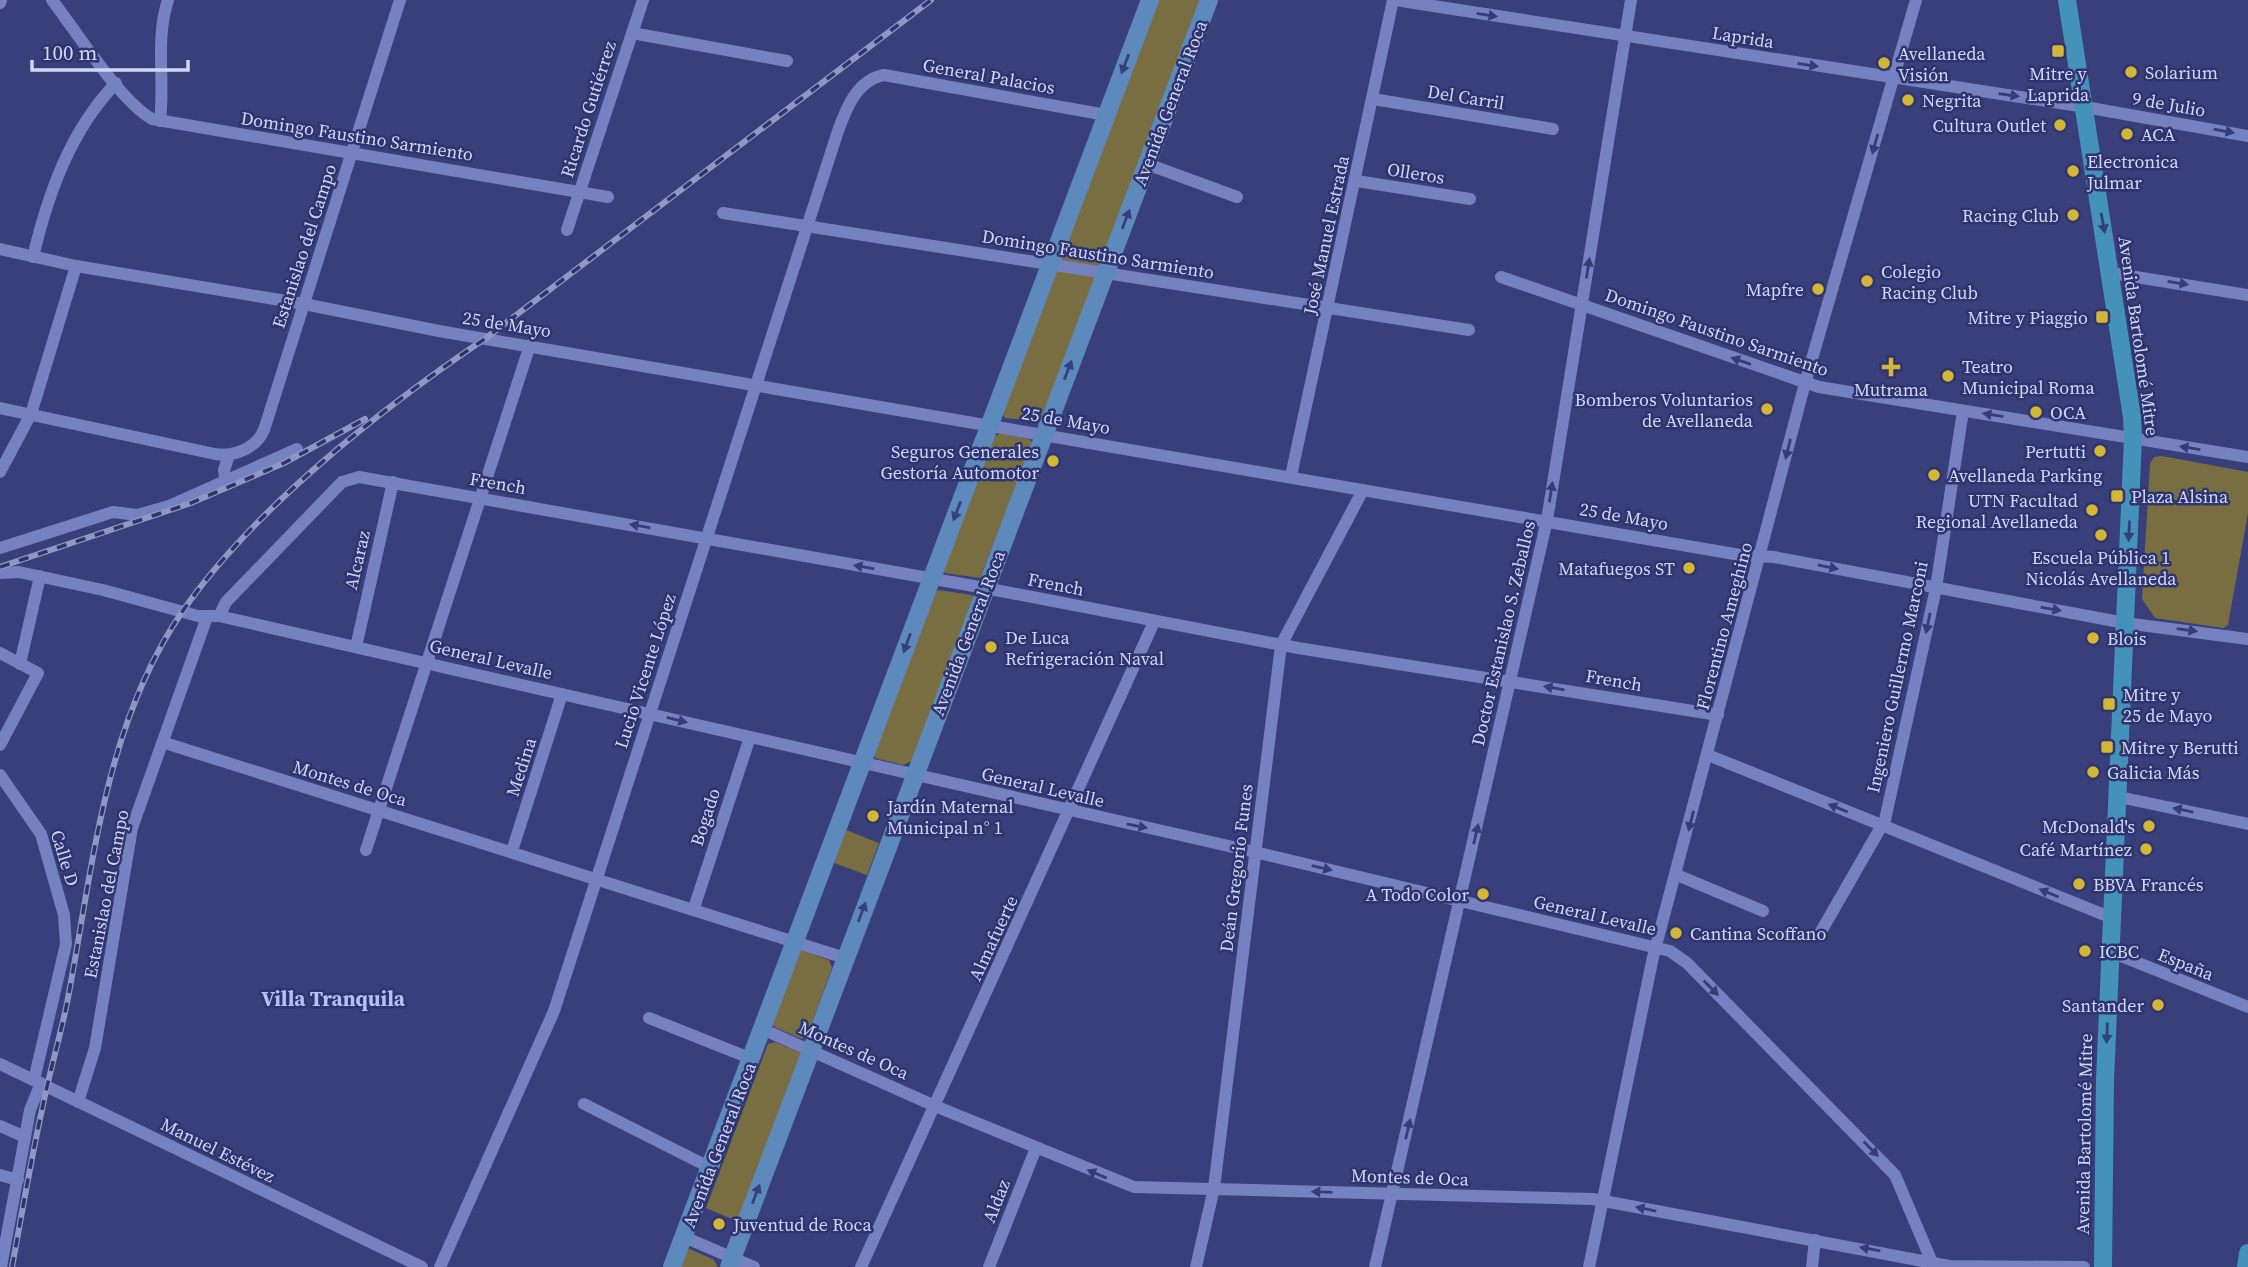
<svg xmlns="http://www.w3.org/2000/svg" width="2248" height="1267" font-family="'Source Serif 4',serif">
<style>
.green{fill:#796e41}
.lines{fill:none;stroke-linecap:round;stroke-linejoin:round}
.minor{stroke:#7681c1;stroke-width:12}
.secondary{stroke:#5d89bd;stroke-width:18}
.primary{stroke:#4491b9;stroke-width:18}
.rail-casing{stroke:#8f97c4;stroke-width:6}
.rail{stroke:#2f346e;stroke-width:3.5;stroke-dasharray:10;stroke-linecap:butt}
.oneway{fill:#363c76}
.oneway2{fill:#36417a}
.oneway3{fill:#324279}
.poi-dot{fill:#d3b635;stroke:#2f346e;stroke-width:2.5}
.labels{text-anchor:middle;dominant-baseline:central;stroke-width:5;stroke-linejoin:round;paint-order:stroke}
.street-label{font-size:18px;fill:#cfd7fa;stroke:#2f346e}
.poi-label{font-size:18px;fill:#cfd7fa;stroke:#2f346e;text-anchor:start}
.quarter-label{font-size:21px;font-weight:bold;fill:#b5c0f7;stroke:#2f346e}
</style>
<rect width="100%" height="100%" fill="#383f7a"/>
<g class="green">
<path d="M 1150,0 L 1209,0 L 1106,274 L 1039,421 L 1005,418 L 1002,413 Z"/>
<path d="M 1000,433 L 1029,439 L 1033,443 L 980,578 L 945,573 L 942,568 L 992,438 Z"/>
<path d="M 2162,456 L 2248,472 L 2248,513 L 2228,625 L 2223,628 L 2155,618 L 2142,599 L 2150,464 L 2154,457 Z"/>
<path d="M 939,590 L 972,595 L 974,601 L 912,761 L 903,765 L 875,758 L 874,751 L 933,593 Z"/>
<path d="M 846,830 L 879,843 L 867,875 L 834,863 Z"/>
<path d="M 800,950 L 829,960 L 832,968 L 807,1036 L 802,1039 L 774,1027 L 771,1020 Z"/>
<path d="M 775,1042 L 801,1053 L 739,1222 L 706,1208 L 768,1044 Z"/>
<path d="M 690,1249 L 714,1260 L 718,1267 L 677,1267 L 686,1250 Z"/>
</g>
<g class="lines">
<g class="minor">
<path d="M 52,0 C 76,31 120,101 152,119 L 608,197"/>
<path d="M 1395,0 L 2085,107 L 2248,136"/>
<path d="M 0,3 L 1,0"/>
<path d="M 632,33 L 787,61"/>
<path d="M 1373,99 L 1553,129"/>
<path d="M 160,121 C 165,81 155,39 168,0"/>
<path d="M 1147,164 L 1237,197"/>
<path d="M 1357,181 L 1470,199"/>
<path d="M 723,213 L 1469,330"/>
<path d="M 567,230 L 643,0"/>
<path d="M 0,249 L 76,266 L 304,304 L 439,331 L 1740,555 L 1774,557 L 2125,623 L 2248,639"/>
<path d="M 33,257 C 48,194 70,131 116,83"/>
<path d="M 2111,273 L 2248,295"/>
<path d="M 1501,277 L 1819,387 L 2248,457"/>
<path d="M 0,408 L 215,454 C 235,457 256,448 264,430 L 400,0"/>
<path d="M 0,472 L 31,414 L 76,266"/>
<path d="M 1291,476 L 1393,0"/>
<path d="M 226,483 L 224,470 L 229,455"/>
<path d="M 0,548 L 113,512 L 137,515 L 169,506 L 297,449"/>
<path d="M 0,573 L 19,572 L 103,590 L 198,616 L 219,616 L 1255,852 L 1670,951 L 1687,963 L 1895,1175 L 1934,1267"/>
<path d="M 219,616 L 226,602 L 342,482 L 359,477 L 985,588 L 1298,648 L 1718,715"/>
<path d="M 356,647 L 393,482"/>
<path d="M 0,653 L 38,673 L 0,745"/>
<path d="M 20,664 L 40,576"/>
<path d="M 165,743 L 845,958"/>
<path d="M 1708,755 L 2112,918"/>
<path d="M 0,775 L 41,834 L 64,915 L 66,944 L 34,1080"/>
<path d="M 2119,797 L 2248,824"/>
<path d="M 366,850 L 530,345"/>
<path d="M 512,851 L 562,694"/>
<path d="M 1677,875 L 1763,911"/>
<path d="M 694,908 L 750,737"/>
<path d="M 1819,935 L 1885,820 L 1936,588 L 1963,411"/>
<path d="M 2111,952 L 2248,1007"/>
<path d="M 649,1018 L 752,1059"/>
<path d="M 762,1029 L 935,1106 L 1134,1187 L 1593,1199 L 1949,1266 L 2084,1267"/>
<path d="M 0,1064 L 422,1267"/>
<path d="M 78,1102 L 95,1048 L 132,828 L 207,617"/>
<path d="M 584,1104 L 709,1167"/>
<path d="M 0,1126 L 25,1137"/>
<path d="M 0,1175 L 18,1180"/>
<path d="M 684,1237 L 754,1267"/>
<path d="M 1,1267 L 30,1110 L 41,1083"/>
<path d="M 440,1267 L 554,1011 L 837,134 C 845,111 856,80 884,75 L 1106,115"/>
<path d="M 861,1267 L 1154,622"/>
<path d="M 989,1267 L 1036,1148"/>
<path d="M 1196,1267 L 1214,1188 L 1281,645 L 1363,490"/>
<path d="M 1375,1267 L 1547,520 L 1631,0"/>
<path d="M 1589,1267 L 1653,957 L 1805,383 L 1916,0"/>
<path d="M 1812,1267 L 1815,1240"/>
</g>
<g class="secondary">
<path d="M 672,1267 L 1150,0"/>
<path d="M 729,1267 L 1209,0"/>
</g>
<g class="primary">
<path d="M 2067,0 L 2132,417 L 2133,438 L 2105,1080 L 2103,1267"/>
<path d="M 2246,1267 L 2248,1253"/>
</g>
<g class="rail-casing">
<g id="rail">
<path d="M 0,567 L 191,503 L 284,463 L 365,419"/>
<path d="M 12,1267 C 22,1213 31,1159 43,1105 C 50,1070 61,1034 68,998 C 93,867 104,726 182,612 C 253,509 382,408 486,338 L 931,0"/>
</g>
</g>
<use href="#rail" class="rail"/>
</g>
<defs><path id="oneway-solid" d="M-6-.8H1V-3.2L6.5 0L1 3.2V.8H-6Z" transform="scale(1.75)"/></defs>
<g class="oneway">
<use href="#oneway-solid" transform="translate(1487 15) rotate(9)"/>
<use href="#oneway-solid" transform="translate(1808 65) rotate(9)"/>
<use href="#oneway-solid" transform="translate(2009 95) rotate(8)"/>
<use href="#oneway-solid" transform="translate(2224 131) rotate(10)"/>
<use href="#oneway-solid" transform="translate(1875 144) rotate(106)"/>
<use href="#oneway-solid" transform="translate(1588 268) rotate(-81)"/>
<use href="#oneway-solid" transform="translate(2178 283) rotate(9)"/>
<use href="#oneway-solid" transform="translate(1741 361) rotate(-161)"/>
<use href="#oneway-solid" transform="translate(1993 415) rotate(-171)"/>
<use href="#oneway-solid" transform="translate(2190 448) rotate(-171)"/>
<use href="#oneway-solid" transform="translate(1788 449) rotate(104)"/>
<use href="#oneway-solid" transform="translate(1551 492) rotate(-81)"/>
<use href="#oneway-solid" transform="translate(640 526) rotate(-170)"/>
<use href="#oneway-solid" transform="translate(864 567) rotate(-170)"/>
<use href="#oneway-solid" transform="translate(1828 567) rotate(11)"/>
<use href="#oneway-solid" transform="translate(2051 609) rotate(10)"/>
<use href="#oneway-solid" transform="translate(1928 623) rotate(102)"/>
<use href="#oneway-solid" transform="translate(2187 630) rotate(8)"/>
<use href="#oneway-solid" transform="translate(1554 688) rotate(-170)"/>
<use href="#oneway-solid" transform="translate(677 720) rotate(14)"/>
<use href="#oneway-solid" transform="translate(1838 808) rotate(-158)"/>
<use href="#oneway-solid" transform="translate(2183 810) rotate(-168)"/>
<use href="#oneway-solid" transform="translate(1691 821) rotate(104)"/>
<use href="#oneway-solid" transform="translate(1137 826) rotate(12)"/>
<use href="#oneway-solid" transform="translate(1476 834) rotate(-77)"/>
<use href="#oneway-solid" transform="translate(1322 868) rotate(13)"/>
<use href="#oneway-solid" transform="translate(2049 893) rotate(-158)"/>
<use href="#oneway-solid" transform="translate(1711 988) rotate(45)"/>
<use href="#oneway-solid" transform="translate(1408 1129) rotate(-77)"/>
<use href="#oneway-solid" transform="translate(1871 1149) rotate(45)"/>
<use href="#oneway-solid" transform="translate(1097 1174) rotate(-157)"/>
<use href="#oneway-solid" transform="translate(1322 1192) rotate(-178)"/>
<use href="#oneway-solid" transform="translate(1646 1209) rotate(-169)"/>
<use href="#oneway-solid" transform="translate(1870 1249) rotate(-170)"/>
</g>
<g class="oneway2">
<use href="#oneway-solid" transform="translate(1125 64) rotate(111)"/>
<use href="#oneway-solid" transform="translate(1126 219) rotate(-69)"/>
<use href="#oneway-solid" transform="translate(1068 370) rotate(-69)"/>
<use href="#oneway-solid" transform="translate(957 511) rotate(111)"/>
<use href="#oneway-solid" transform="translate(907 643) rotate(110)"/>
<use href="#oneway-solid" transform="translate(862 912) rotate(-69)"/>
<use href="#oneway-solid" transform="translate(756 1194) rotate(-69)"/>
</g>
<g class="oneway3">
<use href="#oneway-solid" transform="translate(2103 223) rotate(80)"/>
<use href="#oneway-solid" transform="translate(2129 531) rotate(93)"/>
<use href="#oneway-solid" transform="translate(2107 1033) rotate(92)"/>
</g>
<g class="poi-dot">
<rect x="2051" y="44" width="14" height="14" rx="3.5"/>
<circle cx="1884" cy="63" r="7"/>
<circle cx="2131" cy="72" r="7"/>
<circle cx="1908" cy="100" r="7"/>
<circle cx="2060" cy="125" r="7"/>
<circle cx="2127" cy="134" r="7"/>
<circle cx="2073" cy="171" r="7"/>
<circle cx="2073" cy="215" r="7"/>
<circle cx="1867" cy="281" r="7"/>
<circle cx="1818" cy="289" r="7"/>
<rect x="2095" y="310" width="14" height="14" rx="3.5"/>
<path d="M1887.5 356.5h7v7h7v7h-7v7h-7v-7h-7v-7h7z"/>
<circle cx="1948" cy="376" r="7"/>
<circle cx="1767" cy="409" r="7"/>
<circle cx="2036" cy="412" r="7"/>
<circle cx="2100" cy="451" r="7"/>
<circle cx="1053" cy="461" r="7"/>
<circle cx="1934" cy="475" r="7"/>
<rect x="2110" y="489" width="14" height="14" rx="3.5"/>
<circle cx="2092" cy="510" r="7"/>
<circle cx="2101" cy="535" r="7"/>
<circle cx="1689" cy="568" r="7"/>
<circle cx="2093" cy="638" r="7"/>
<circle cx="991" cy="647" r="7"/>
<rect x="2102" y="697" width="14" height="14" rx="3.5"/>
<rect x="2100" y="740" width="14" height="14" rx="3.5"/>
<circle cx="2093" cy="772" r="7"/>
<circle cx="873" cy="816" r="7"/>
<circle cx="2149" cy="826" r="7"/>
<circle cx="2146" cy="849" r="7"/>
<circle cx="2079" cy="884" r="7"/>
<circle cx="1483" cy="894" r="7"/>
<circle cx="1676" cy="933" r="7"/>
<circle cx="2085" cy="951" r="7"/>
<circle cx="2158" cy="1005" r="7"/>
<circle cx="719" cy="1224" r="7"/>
</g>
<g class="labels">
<g class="street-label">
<text transform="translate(1743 37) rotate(9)">Laprida</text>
<text transform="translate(989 76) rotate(10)">General Palacios</text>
<text transform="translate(1466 97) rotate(9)">Del Carril</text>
<text transform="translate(1170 103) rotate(-69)">Avenida General Roca</text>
<text transform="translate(2169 104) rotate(10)">9 de Julio</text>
<text transform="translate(588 109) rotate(-72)">Ricardo Gutiérrez</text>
<text transform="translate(357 136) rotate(9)">Domingo Faustino Sarmiento</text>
<text transform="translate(1416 173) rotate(9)">Olleros</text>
<text transform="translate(1326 235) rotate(-78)">José Manuel Estrada</text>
<text transform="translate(304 246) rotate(-72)">Estanislao del Campo</text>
<text transform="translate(1098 254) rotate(9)">Domingo Faustino Sarmiento</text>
<text transform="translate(507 324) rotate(9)">25 de Mayo</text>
<text transform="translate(1717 332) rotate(19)">Domingo Faustino Sarmiento</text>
<text transform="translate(2139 336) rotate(82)">Avenida Bartolomé Mitre</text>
<text transform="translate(1066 420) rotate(10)">25 de Mayo</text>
<text transform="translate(498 483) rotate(10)">French</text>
<text transform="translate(1624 516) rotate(10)">25 de Mayo</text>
<text transform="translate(357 560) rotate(-77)">Alcaraz</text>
<text transform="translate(1056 584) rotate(11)">French</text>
<text transform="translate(1724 626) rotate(-75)">Florentino Ameghino</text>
<text transform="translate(968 633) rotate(-69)">Avenida General Roca</text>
<text transform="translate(1503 633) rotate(-77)">Doctor Estanislao S. Zeballos</text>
<text transform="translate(491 659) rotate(13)">General Levalle</text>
<text transform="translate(645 671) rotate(-72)">Lucio Vicente López</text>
<text transform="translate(1897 677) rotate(-78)">Ingeniero Guillermo Marconi</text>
<text transform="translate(1614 680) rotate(10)">French</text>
<text transform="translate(521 767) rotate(-72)">Medina</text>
<text transform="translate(350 783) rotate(17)">Montes de Oca</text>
<text transform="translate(1043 787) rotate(13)">General Levalle</text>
<text transform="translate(705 817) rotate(-72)">Bogado</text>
<text transform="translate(65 858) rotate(73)">Calle D</text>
<text transform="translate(1236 868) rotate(-83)">Deán Gregorio Funes</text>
<text transform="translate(106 894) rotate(-79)">Estanislao del Campo</text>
<text transform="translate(1595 915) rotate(13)">General Levalle</text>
<text transform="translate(993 938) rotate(-65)">Almafuerte</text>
<text transform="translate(2186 964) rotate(22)">España</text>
<text transform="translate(854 1050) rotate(24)">Montes de Oca</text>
<text transform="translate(2084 1134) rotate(-89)">Avenida Bartolomé Mitre</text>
<text transform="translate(719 1145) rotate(-69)">Avenida General Roca</text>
<text transform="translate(218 1150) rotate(26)">Manuel Estévez</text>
<text transform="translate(1410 1177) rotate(2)">Montes de Oca</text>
<text transform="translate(996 1201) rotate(-68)">Aldaz</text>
</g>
<g class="poi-label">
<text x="1898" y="53">Avellaneda<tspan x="1898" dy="21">Visión</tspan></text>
<text x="2145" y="72">Solarium</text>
<text x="2058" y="73" text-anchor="middle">Mitre y<tspan x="2058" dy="21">Laprida</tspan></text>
<text x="1922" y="100">Negrita</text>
<text x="2046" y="125" text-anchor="end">Cultura Outlet</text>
<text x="2141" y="134">ACA</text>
<text x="2087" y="161">Electronica<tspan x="2087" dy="21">Julmar</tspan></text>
<text x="2059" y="215" text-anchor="end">Racing Club</text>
<text x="1881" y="271">Colegio<tspan x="1881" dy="21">Racing Club</tspan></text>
<text x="1804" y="289" text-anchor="end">Mapfre</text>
<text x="2088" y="317" text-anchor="end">Mitre y Piaggio</text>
<text x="1962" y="366">Teatro<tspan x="1962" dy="21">Municipal Roma</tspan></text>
<text x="1891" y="389" text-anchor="middle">Mutrama</text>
<text x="1753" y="399" text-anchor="end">Bomberos Voluntarios<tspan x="1753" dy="21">de Avellaneda</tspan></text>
<text x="2050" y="412">OCA</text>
<text x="1039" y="451" text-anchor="end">Seguros Generales<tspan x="1039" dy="21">Gestoría Automotor</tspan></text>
<text x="2086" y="451" text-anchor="end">Pertutti</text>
<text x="1948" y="475">Avellaneda Parking</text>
<text x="2131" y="496">Plaza Alsina</text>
<text x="2078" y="500" text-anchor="end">UTN Facultad<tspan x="2078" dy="21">Regional Avellaneda</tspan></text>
<text x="2101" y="557" text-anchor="middle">Escuela Pública 1<tspan x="2101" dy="21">Nicolás Avellaneda</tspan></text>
<text x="1675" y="568" text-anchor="end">Matafuegos ST</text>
<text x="1005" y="637">De Luca<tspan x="1005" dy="21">Refrigeración Naval</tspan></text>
<text x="2107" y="638">Blois</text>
<text x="2123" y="694">Mitre y<tspan x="2123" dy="21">25 de Mayo</tspan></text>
<text x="2121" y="747">Mitre y Berutti</text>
<text x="2107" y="772">Galicia Más</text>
<text x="887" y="806">Jardín Maternal<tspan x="887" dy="21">Municipal n° 1</tspan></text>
<text x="2135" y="826" text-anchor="end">McDonald's</text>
<text x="2132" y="849" text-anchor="end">Café Martínez</text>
<text x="2093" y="884">BBVA Francés</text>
<text x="1469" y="894" text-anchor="end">A Todo Color</text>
<text x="1690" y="933">Cantina Scoffano</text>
<text x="2099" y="951">ICBC</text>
<text x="2144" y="1005" text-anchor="end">Santander</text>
<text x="733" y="1224">Juventud de Roca</text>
</g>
<g class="quarter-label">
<text x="333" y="998">Villa Tranquila</text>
</g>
</g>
<path d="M32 60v10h156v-10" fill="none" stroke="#cfd7fa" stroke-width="3.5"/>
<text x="42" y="60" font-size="21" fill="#cfd7fa" stroke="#2f346e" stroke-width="5" paint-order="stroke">100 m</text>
</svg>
